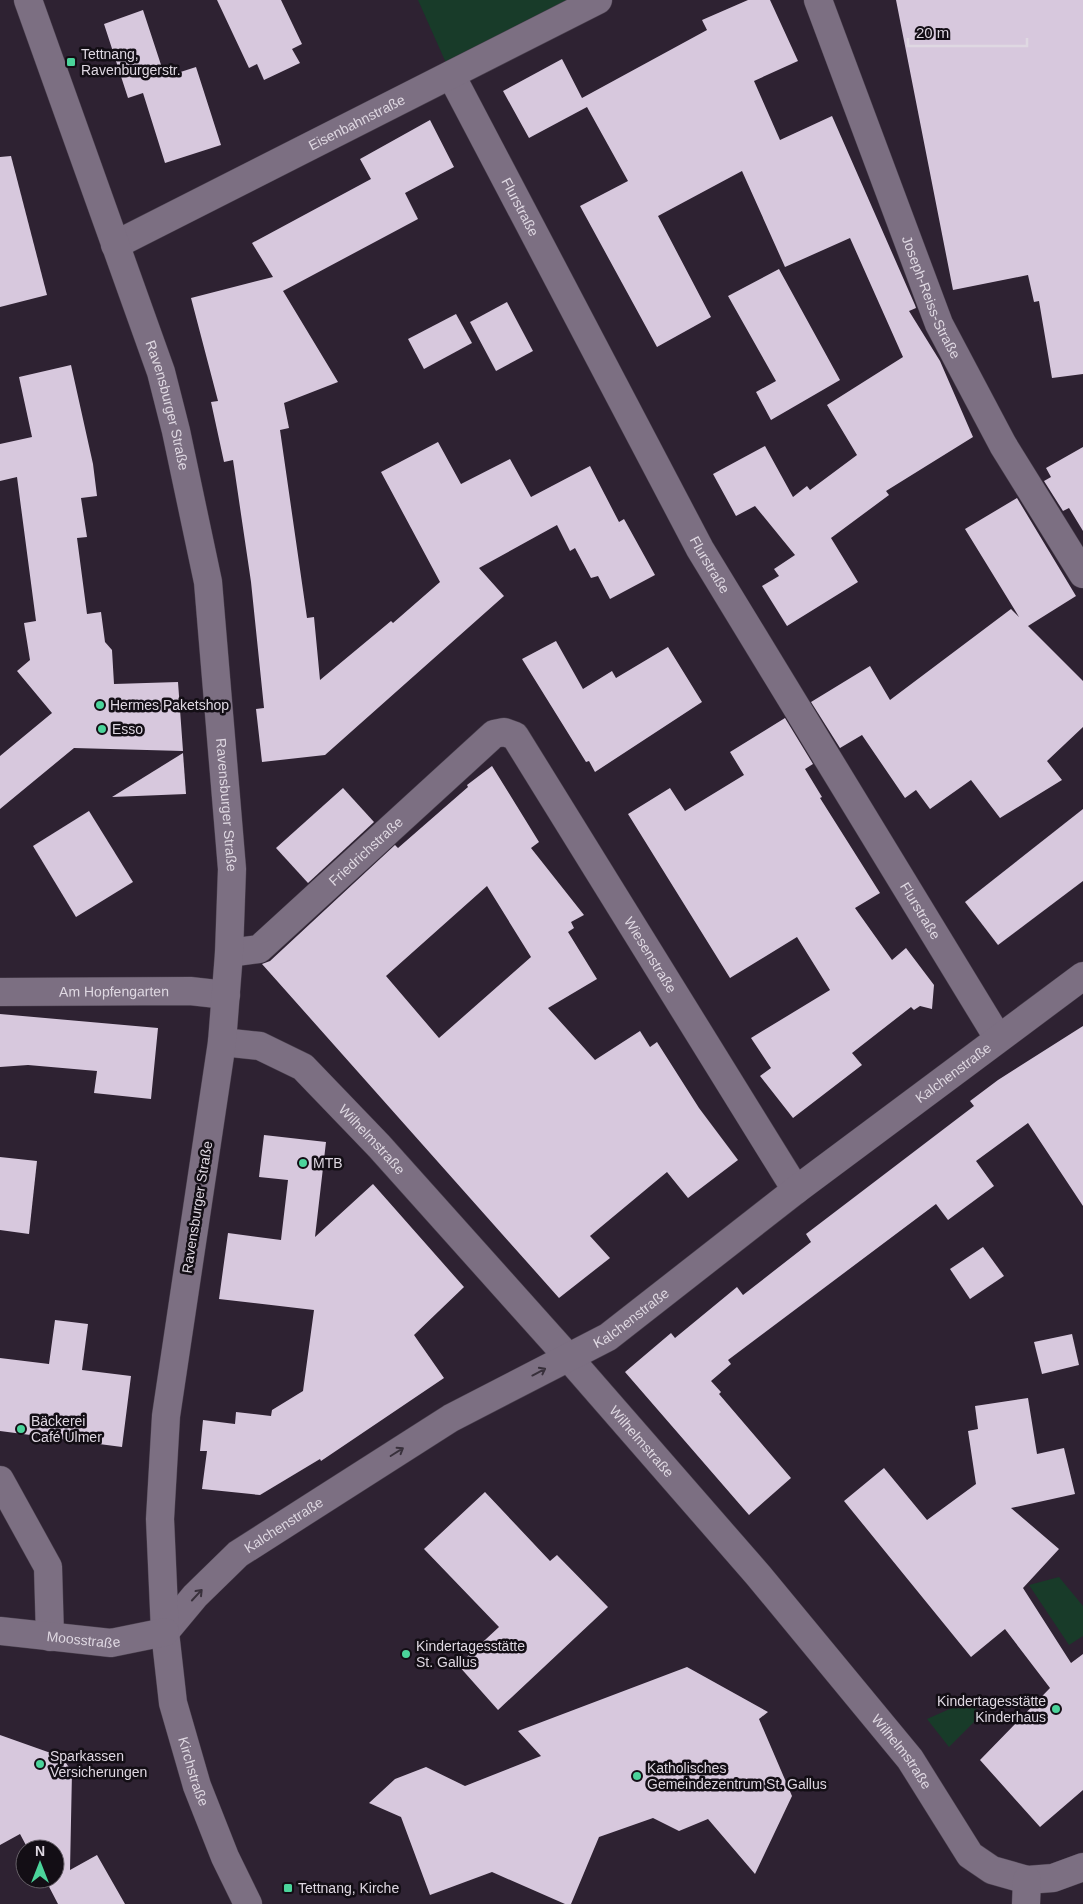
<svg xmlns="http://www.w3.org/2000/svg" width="1083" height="1904" font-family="Arial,sans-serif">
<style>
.green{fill:#183b29}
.building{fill:#d7c8dd;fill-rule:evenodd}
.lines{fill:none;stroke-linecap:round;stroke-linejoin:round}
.minor-casing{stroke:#4a404e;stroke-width:29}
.tertiary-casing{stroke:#4a404e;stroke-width:29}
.minor{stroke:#7c6f82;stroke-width:28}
.tertiary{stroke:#7c6f82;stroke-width:28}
.oneway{stroke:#38303b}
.poi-dot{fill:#4bd49b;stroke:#130e15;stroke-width:2}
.labels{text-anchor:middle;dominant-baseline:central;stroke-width:5;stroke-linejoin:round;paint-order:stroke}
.poi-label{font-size:14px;fill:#dfd8e2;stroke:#130e15;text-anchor:start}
.street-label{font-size:14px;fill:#dfd8e2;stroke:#130e15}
</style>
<rect width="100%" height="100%" fill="#2e2232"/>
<g class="green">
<path d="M 418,0 L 567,0 L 446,63 Z"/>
<path d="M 1059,1577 L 1083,1606 L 1083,1636 L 1069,1645 L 1029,1585 Z"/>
<path d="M 970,1700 L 981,1715 L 949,1747 L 927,1719 Z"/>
</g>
<g class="building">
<path d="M 217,0 L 281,0 L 302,44 L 292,49 L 300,63 L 264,80 L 257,64 L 249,68 Z"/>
<path d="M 748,0 L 770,0 L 798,61 L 754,81 L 780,140 L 832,116 L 915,305 L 916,308 L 909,311 L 940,361 L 973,437 L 886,491 L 889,495 L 831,538 L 858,582 L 787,626 L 762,586 L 779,576 L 774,569 L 795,555 L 755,506 L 736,516 L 713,474 L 765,446 L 793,497 L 807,486 L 810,490 L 857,455 L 827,405 L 903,357 L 850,238 L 785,267 L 742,171 L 658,216 L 711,317 L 657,347 L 580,206 L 628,181 L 587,107 L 529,138 L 503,91 L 562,59 L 582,98 L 707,30 L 702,20 Z"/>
<path d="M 896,0 L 1083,0 L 1083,374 L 1052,378 L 1039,301 L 1034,302 L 1028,275 L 953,290 Z"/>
<path d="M 143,10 L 165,77 L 196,67 L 221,145 L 165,163 L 143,93 L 128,98 L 104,24 Z"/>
<path d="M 430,120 L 454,167 L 405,193 L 418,219 L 283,291 L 338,382 L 284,403 L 289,428 L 280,430 L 307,618 L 314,617 L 320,680 L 391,621 L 393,623 L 440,582 L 381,472 L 438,442 L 461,484 L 510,459 L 531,497 L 590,466 L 619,522 L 624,519 L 655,575 L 610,599 L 598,576 L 591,578 L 575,548 L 570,551 L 557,525 L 479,568 L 504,596 L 325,755 L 262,762 L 256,709 L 264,708 L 251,582 L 233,460 L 224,462 L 211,402 L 218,401 L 191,298 L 273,277 L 252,243 L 371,179 L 360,159 Z"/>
<path d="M 11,156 L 47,295 L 0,307 L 0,157 Z"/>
<path d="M 779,269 L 840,380 L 771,420 L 756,392 L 776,381 L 728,296 Z"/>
<path d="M 507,302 L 533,351 L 496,371 L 470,322 Z"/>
<path d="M 456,314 L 472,343 L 424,369 L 408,339 Z"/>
<path d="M 71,365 L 93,464 L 97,496 L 81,498 L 87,537 L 77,538 L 87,614 L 101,612 L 105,642 L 112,650 L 114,684 L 178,682 L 183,751 L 74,748 L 0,809 L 0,756 L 52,713 L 17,671 L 30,660 L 24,623 L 36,621 L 17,477 L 0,481 L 0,444 L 32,437 L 19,377 Z"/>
<path d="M 1083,447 L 1083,531 L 1069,508 L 1063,511 L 1044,481 L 1051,477 L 1046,468 Z"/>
<path d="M 1017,498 L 1076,596 L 1028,626 L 1083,681 L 1083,727 L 1047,761 L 1062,780 L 1000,818 L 971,780 L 930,809 L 916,790 L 905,798 L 862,735 L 840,748 L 811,702 L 870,666 L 890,700 L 1011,609 L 1019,617 L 965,529 Z"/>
<path d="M 556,641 L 583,689 L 612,671 L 616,678 L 668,647 L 702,702 L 595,772 L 589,761 L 586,762 L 522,659 Z"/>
<path d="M 785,718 L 813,764 L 805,769 L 822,797 L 820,798 L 880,893 L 855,908 L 892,960 L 906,948 L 934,985 L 932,1009 L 920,1006 L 914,1010 L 911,1007 L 852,1053 L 862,1065 L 793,1118 L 760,1076 L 771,1068 L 751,1038 L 830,990 L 797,937 L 730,978 L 628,814 L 670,788 L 685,811 L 744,775 L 730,752 Z"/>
<path d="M 183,753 L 186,794 L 112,797 Z"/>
<path d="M 492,766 L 539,842 L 531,848 L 584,915 L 571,922 L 574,928 L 568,932 L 597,979 L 548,1008 L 595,1060 L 640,1031 L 650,1047 L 657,1042 L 699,1108 L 738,1160 L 688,1198 L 667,1172 L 590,1236 L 610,1258 L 559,1298 L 262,964 L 270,961 L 395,845 L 398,848 L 468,787 L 467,785 ZM 487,886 L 531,957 L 439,1038 L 386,976 Z"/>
<path d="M 343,788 L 374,822 L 308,883 L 276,848 Z"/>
<path d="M 1083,809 L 1083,881 L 998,945 L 965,902 Z"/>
<path d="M 89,811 L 133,882 L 76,917 L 33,846 Z"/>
<path d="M 0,1014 L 158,1028 L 151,1099 L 94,1093 L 97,1071 L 28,1065 L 0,1067 Z"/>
<path d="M 1083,1026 L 1083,1206 L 1028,1123 L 976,1161 L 994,1186 L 948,1220 L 936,1204 L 728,1360 L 731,1364 L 711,1381 L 721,1392 L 719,1394 L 791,1478 L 749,1515 L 625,1372 L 671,1333 L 675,1338 L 737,1287 L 743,1295 L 811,1242 L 806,1234 L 974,1106 L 970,1101 L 998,1080 Z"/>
<path d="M 264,1135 L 326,1142 L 315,1237 L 373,1184 L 464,1287 L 414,1335 L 444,1378 L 321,1461 L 320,1459 L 260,1495 L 202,1489 L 207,1451 L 200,1451 L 203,1420 L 235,1424 L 236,1412 L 271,1416 L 272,1410 L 303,1391 L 314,1310 L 219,1299 L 228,1233 L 281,1240 L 288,1180 L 259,1177 Z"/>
<path d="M 0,1157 L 37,1161 L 29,1234 L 0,1230 Z"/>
<path d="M 983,1247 L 1004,1276 L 970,1299 L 950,1269 Z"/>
<path d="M 55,1320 L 88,1324 L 82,1370 L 131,1376 L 122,1447 L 0,1431 L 0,1358 L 49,1364 Z"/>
<path d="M 1072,1334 L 1079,1365 L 1042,1374 L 1034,1342 Z"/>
<path d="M 1028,1398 L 1037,1454 L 1064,1448 L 1075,1494 L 1011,1508 L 1059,1549 L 1023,1588 L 1071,1663 L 1083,1654 L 1083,1790 L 1040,1827 L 980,1760 L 1050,1688 L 1005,1629 L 971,1657 L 844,1501 L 884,1468 L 927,1520 L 976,1484 L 968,1431 L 978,1429 L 975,1406 Z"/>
<path d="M 485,1492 L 550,1561 L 557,1555 L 608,1607 L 498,1710 L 458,1665 L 499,1627 L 424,1549 Z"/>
<path d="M 687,1667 L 768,1712 L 759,1719 L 792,1796 L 755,1874 L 708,1819 L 679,1831 L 653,1818 L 599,1837 L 571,1904 L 565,1904 L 492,1872 L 430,1895 L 401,1817 L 369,1803 L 395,1779 L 426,1767 L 465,1786 L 541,1756 L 518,1731 Z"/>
<path d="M 0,1735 L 62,1757 L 72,1772 L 70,1870 L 97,1855 L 125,1904 L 58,1904 L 45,1879 L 55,1879 L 55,1849 L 28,1849 L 20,1834 L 0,1845 Z"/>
</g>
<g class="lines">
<g class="minor-casing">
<g id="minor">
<path id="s1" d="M 818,0 L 939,324 L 1003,445 L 1083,574"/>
<path id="s2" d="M 451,75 L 700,549 L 998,1038"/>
<path id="s3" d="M 115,245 L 598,0"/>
<path id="s4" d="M 229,953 L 259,949 L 494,734 L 504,732 L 515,736 L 796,1190"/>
<path id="s5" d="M 0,992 L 190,991 L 226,995"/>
<path id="s6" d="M 222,1042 L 260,1046 L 303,1067 L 379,1146 L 568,1357 L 758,1575 L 910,1759 L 970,1855 L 992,1870 L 1027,1880 L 1053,1878 L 1083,1867"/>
<path d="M 0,1480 L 48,1567 L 50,1637"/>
<path id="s7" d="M 165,1632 L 195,1596 L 238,1554 L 451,1418 L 608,1337 L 796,1190 L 1083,976"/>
<path d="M 1026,1904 L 1027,1880"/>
</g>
</g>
<g class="tertiary-casing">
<g id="tertiary">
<path id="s8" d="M 28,0 L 161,372 L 176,431 L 208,582 L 232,869 L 229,953 L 222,1042 L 166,1416 L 160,1519 L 165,1632 L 173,1703 L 197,1786 L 225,1857 L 248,1904"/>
<path id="s9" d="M 0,1631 L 111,1643 L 165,1632"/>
</g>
</g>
<use href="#minor" class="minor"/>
<use href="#tertiary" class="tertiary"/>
</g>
<defs><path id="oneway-shaft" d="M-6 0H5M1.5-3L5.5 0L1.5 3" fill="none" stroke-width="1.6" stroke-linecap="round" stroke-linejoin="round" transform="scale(1.25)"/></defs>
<g class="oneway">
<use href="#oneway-shaft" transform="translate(539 1372) rotate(-28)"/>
<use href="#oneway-shaft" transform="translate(397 1452) rotate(-32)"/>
<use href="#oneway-shaft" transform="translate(197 1595) rotate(-47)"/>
</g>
<g class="poi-dot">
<rect x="66" y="57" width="10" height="10" rx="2.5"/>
<circle cx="100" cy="705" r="5"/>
<circle cx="102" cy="729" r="5"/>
<circle cx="303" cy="1163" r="5"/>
<circle cx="21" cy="1429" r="5"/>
<circle cx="406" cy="1654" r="5"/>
<circle cx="1056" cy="1709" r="5"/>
<circle cx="40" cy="1764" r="5"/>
<circle cx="637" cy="1776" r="5"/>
<rect x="283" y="1883" width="10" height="10" rx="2.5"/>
</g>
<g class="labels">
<g class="poi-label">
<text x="81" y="54">Tettnang,<tspan x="81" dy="16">Ravenburgerstr.</tspan></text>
<text x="110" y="705">Hermes Paketshop</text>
<text x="112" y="729">Esso</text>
<text x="313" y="1163">MTB</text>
<text x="31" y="1421">Bäckerei<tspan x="31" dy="16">Café Ulmer</tspan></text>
<text x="416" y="1646">Kindertagesstätte<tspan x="416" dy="16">St. Gallus</tspan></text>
<text x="1046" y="1701" text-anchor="end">Kindertagesstätte<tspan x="1046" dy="16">Kinderhaus</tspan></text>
<text x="50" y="1756">Sparkassen<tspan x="50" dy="16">Versicherungen</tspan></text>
<text x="647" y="1768">Katholisches<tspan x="647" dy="16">Gemeindezentrum St. Gallus</tspan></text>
<text x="298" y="1888">Tettnang, Kirche</text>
</g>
<g class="street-label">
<text stroke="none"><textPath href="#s3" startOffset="271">Eisenbahnstraße</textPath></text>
<text stroke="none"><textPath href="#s2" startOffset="149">Flurstraße</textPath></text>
<text stroke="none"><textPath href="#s1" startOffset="318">Joseph-Reiss-Straße</textPath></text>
<text stroke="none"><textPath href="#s8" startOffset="429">Ravensburger Straße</textPath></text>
<text stroke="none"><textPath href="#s2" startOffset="554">Flurstraße</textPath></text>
<text stroke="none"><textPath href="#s8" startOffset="834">Ravensburger Straße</textPath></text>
<text stroke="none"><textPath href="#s4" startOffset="175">Friedrichstraße</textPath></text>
<text stroke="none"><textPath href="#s2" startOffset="959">Flurstraße</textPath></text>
<text stroke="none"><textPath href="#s4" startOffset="628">Wiesenstraße</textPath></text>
<text stroke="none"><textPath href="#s5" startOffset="114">Am Hopfengarten</textPath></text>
<text stroke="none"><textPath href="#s7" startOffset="971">Kalchenstraße</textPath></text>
<text stroke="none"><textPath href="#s6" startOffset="186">Wilhelmstraße</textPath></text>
<text transform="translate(197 1207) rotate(-81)">Ravensburger Straße</text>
<text stroke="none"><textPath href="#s7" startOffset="566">Kalchenstraße</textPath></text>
<text stroke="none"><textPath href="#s6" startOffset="591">Wilhelmstraße</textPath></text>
<text stroke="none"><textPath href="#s7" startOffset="161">Kalchenstraße</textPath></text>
<text stroke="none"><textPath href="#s9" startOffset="84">Moosstraße</textPath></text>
<text stroke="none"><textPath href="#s6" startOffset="996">Wilhelmstraße</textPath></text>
<text stroke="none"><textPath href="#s8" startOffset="1809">Kirchstraße</textPath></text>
</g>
</g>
<g transform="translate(40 1864)"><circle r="24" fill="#130e15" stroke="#655f67"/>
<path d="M0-4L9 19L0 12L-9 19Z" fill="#4bd49b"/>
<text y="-8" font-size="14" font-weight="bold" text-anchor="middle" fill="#dfd8e2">N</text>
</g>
<path d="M908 38v8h119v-8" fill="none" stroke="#dfd8e2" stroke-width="2.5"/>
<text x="916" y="38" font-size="15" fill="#dfd8e2" stroke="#130e15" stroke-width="4" paint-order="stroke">20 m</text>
</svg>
